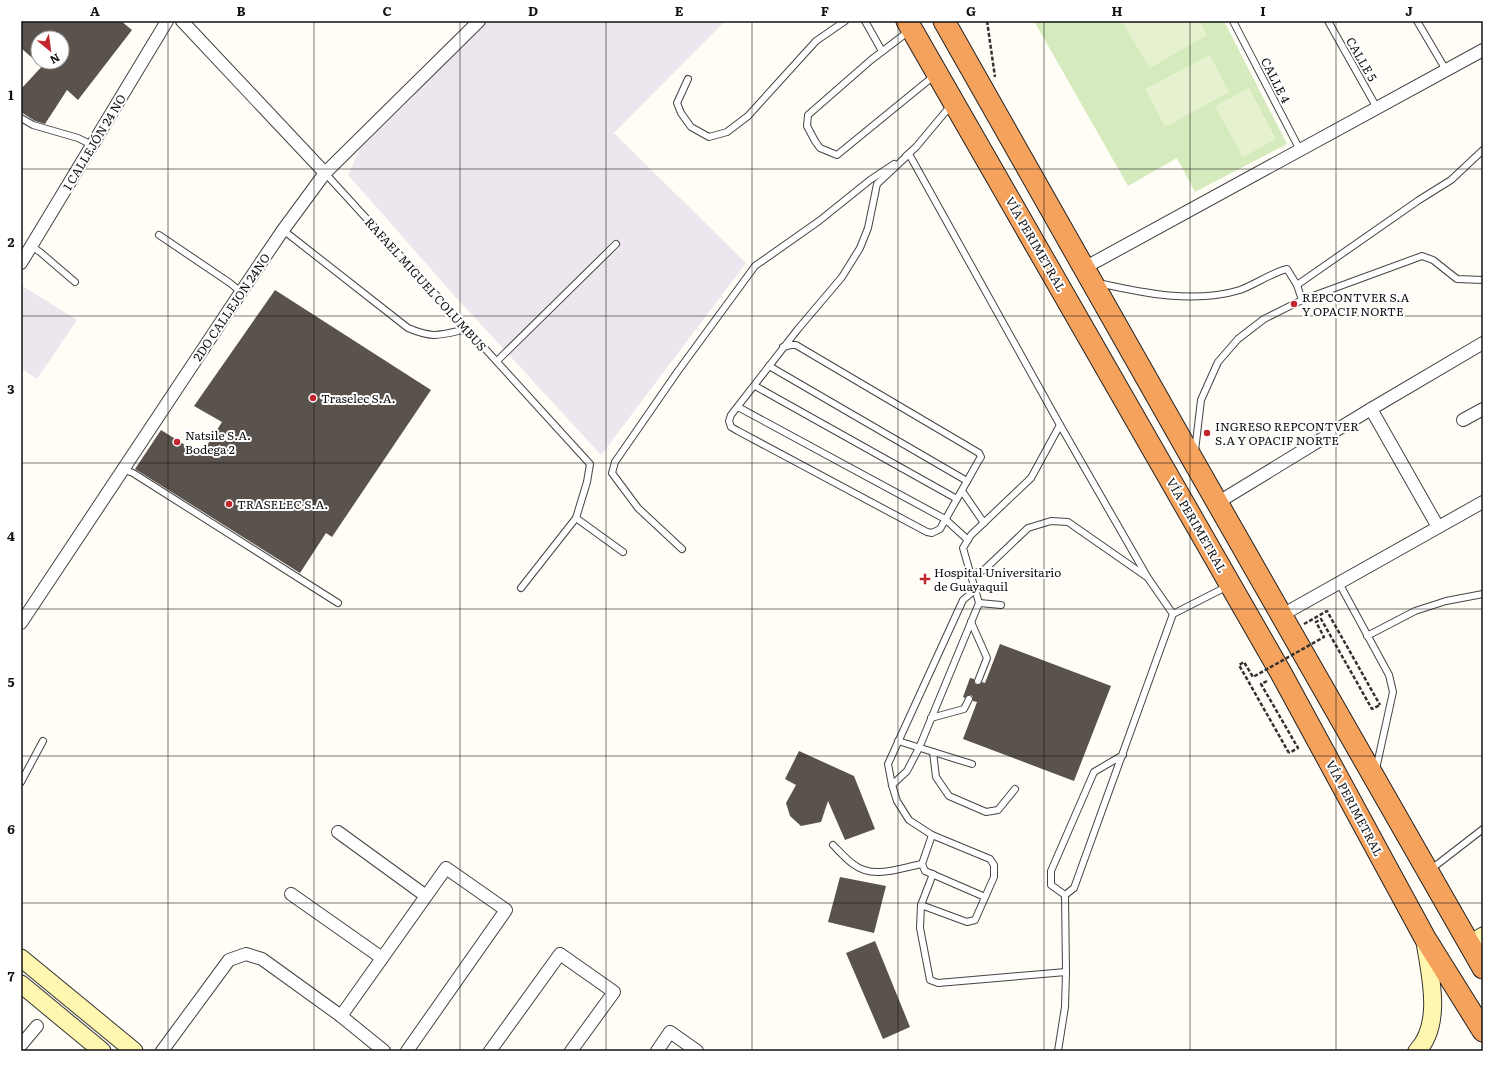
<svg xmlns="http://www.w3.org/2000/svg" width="1504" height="1072" font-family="Literata,serif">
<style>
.industrial{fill:#eee6ef}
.green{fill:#d5ebbd}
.pitch{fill:#e6f2cf}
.building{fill:#5a524d}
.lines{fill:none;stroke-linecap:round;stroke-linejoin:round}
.lane-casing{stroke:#444;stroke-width:8}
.street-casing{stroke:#444;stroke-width:14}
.secondary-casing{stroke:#333;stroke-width:19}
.highway-casing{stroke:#222;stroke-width:23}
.path{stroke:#333;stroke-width:2.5;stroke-dasharray:4 2;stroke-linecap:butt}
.lane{stroke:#fff;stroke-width:6}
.street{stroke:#fff;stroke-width:12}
.secondary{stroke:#fff6b0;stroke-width:17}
.highway{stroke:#f5a25d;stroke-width:21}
.path-bridge{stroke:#333;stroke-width:2.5;stroke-dasharray:4 2;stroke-linecap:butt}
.grid{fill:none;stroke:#111;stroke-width:1;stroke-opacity:0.55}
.poi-dot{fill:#c4262e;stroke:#fff;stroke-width:1.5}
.labels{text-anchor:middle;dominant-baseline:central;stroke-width:4;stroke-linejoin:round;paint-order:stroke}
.street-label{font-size:12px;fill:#111;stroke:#fff}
.poi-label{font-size:12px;fill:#111;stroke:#fff;text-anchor:start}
.neatline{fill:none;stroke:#111;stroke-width:1.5}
.grid-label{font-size:13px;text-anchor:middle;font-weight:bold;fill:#111}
</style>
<rect width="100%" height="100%" fill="#fffdf5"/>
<g class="industrial">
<path d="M 485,21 L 725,21 L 614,133 L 746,263 L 601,455 L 453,294 L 348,175 L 360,149 L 414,96 L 439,67 Z"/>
<path d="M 21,285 L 77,320 L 37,379 L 21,368 Z"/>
</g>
<path class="green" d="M 1034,21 L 1224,21 L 1287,144 L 1195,192 L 1177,158 L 1128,186 Z"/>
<g class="pitch">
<path d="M 1121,21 L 1199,21 L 1207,35 L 1150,68 Z"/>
<path d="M 1210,55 L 1229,92 L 1165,127 L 1145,89 Z"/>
<path d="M 1249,88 L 1276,139 L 1243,157 L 1215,106 Z"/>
</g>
<g class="building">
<path d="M 21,21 L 121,21 L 132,30 L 78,100 L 67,90 L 45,124 L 35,121 L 21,112 L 21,89 L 46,62 L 62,62 L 62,38 L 38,38 L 38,63 L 21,48 Z"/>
<path d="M 275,290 L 431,390 L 332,537 L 326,533 L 300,573 L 135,469 L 161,430 L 201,455 L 222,422 L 194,406 Z"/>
<path d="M 1000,644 L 1111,686 L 1074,781 L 963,739 L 977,702 L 973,701 L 973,697 L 971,695 L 967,695 L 965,698 L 963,697 L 970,678 L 974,679 L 974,683 L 977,685 L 980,685 L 982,682 L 985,683 Z"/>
<path d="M 799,751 L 854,776 L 875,829 L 845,840 L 828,801 L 821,822 L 801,826 L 790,816 L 786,803 L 796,785 L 785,779 Z"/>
<path d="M 840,877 L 886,886 L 874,933 L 828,922 Z"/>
<path d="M 875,941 L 910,1027 L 883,1039 L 846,953 Z"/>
</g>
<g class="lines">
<g class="lane-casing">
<g id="lane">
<path d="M 865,21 L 882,51"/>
<path d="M 1233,21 L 1300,150"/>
<path d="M 1328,21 L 1377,108"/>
<path d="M 1417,21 L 1446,70"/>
<path d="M 909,31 L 871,60 L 808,115 L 807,126 L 815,141 L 820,148 L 837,155 L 935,75"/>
<path d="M 688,79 L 677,103 L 681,113 L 691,127 L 709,137 L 727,132 L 748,116 L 816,41 L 845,21"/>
<path d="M 21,118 L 33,125 L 78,138 L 92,145"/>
<path d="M 906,156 L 916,147 L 952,104"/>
<path d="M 325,173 L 590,464 L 587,482 L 576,518 L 623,552"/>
<path d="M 283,230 L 408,328 C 434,339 440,335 467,329"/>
<path d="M 159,235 L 230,283 L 241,292"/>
<path d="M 31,246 L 40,252 L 75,282"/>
<path d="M 1098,283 C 1143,293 1194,304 1240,290 C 1256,284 1271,273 1287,269 L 1297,285 L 1302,300 L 1264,319 L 1238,339 L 1218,362 L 1201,400 L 1195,451"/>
<path d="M 1297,285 L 1419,200 L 1451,180 L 1483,150"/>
<path d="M 1302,300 L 1422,256 L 1433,260 L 1457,279 L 1483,280"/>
<path d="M 783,347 L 791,345 L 796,345 L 979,453 L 981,457 L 979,460 L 940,529 L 932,533 L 927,532 L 738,431 L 731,427 L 729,421 L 731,415 L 798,329 L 842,277 L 860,248 L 868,228 L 877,184 L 909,154 L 1060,425 L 1148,578 L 1173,614"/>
<path d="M 497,361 L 616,244"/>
<path d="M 769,366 L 967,481"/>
<path d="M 755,386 L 957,499"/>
<path d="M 738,407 L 945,519 L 968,540"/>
<path d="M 122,469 L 133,473 L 338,603"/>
<path d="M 962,491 L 984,523"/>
<path d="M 682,549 L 638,508 L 612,473 L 615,462 L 678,371 L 755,266 L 819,221 L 870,180 L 894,164"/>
<path d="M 970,575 L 984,570 L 1028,528 L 1051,521 L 1068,522 L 1147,577"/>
<path d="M 1339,583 L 1389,675 L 1393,692 L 1376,769"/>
<path d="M 521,588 L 576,518"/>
<path d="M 979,603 L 1001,605"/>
<path d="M 971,622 L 987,658 L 978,681"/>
<path d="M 1367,636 L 1415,611 L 1446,601 L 1483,594"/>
<path d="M 931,718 L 964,709 L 969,699"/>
<path d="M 898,741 L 972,764"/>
<path d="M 933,752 L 936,777 L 949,796 L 986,812 L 998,810 L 1015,789"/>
<path d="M 21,782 L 43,741"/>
<path d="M 892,785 L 907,771 L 919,748 L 979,603 L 963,548 L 971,535 L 1031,478 L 1060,425"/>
<path d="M 932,835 L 922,864 L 925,871 L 985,897"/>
<path d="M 833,845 C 839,851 846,859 853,864 C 873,880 900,868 922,864"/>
<path d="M 1430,870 L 1483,829"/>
<path d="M 933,874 L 921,905 L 920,928 L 930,980 L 938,983 L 1066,972"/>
<path d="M 1065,895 L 1074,888 L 1173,614 L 1228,586"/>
<path d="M 1065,895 L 1051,885 L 1051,871 L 1094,772 L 1123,755"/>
<path d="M 921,905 L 967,922 L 975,920 L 994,877 L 994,865 L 990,859 L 932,835 L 909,820 L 897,801 L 892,785 L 888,764 L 963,600 L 975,590"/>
<path d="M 1058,1051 L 1065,1007 L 1066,972 L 1065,895"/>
</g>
</g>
<g class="street-casing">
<g id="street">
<path d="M 182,21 L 325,173"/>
<path d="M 21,263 L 167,21"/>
<path d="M 1084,268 L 1483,50"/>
<path d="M 1371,409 L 1438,527"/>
<path d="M 1463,420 L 1483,409"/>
<path d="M 1217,503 L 1371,409 L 1483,343"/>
<path d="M 1282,615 L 1483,502"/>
<path d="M 21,623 L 241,292 L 283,230 L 325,173 L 479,21"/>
<path d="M 338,832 L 426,896"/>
<path d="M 291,894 L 382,958"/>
<path d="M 341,1016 L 446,868 L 506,910 L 407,1051"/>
<path d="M 21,1045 L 37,1026"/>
<path d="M 162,1051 L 229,960 L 246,954 L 262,959 L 341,1016 L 384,1051"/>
<path d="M 490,1051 L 560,954 L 614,992 L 571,1051"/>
<path d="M 657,1051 L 670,1032 L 697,1051"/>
</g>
</g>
<g class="secondary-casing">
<g id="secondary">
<path d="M 1470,944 L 1483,936"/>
<path d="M 21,958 L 134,1051"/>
<path d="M 21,984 L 102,1051"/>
<path d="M 1417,1051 C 1443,1024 1430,974 1425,942"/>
</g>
</g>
<g class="highway-casing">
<g id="highway">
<path d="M 907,21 L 1281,673 L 1425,938 L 1483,1031"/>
<path d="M 944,21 L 1194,462 L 1483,968"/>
</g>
</g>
<g class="path">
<path d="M 987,21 L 995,77"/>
<path d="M 1304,624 L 1327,611 L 1380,705"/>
<path d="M 1267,681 L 1261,684 L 1298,748 L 1289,753"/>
</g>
<use href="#lane" class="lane"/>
<use href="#street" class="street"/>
<use href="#secondary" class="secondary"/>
<use href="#highway" class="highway"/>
<path class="path-bridge" d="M 1289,753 L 1239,665 L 1244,662 L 1253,677 L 1324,637 L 1316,622 L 1321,619 L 1372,709 L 1380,705"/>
</g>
<path class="grid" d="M 168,21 L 168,1051M 314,21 L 314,1051M 460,21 L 460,1051M 606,21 L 606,1051M 752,21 L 752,1051M 898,21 L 898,1051M 1044,21 L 1044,1051M 1190,21 L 1190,1051M 1336,21 L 1336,1051M 21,169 L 1483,169M 21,316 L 1483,316M 21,463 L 1483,463M 21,609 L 1483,609M 21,756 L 1483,756M 21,903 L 1483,903"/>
<g class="poi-dot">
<circle cx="1294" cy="304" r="4"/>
<circle cx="313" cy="398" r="4"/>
<circle cx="1207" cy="433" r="4"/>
<circle cx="177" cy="442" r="4"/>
<circle cx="229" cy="504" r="4"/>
<path d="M923 573h4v4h4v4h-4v4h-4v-4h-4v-4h4z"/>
</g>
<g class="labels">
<g class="street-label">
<text transform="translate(1362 59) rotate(60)">CALLE 5</text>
<text transform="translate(1276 80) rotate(63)">CALLE 4</text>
<text transform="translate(94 142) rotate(-59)">1 CALLEJÓN 24 NO</text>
<text transform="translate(1036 244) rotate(60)">VÍA PERIMETRAL</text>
<text transform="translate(426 284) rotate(48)">RAFAEL MIGUEL COLUMBUS</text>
<text transform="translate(231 307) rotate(-56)">2DO CALLEJON 24NO</text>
<text transform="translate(1197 525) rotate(60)">VÍA PERIMETRAL</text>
<text transform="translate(1355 808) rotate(62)">VÍA PERIMETRAL</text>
</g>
<g class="poi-label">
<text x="1302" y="297">REPCONTVER S.A<tspan x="1302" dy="14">Y OPACIF NORTE</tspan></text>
<text x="321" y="398">Traselec S.A.</text>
<text x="1215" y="426">INGRESO REPCONTVER<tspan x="1215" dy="14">S.A Y OPACIF NORTE</tspan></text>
<text x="185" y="435">Natsile S.A.<tspan x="185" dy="14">Bodega 2</tspan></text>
<text x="237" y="504">TRASELEC S.A.</text>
<text x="934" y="572">Hospital Universitario<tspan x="934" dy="14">de Guayaquil</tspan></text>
</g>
</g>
<rect width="1504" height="1072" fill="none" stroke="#ffffff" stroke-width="44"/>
<g transform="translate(50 50) rotate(151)"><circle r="19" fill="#ffffff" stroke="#a0a0a0"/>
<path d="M0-3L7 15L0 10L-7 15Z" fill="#c4262e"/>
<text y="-6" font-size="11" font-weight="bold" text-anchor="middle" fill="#111111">N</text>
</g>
<rect x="22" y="22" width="1460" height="1028" class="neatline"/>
<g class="grid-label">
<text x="95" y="16">A</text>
<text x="241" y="16">B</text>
<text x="387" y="16">C</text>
<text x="533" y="16">D</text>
<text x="679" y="16">E</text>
<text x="825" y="16">F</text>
<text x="971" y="16">G</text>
<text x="1117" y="16">H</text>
<text x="1263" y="16">I</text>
<text x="1409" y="16">J</text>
<text x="11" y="100">1</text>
<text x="11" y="247">2</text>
<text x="11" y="394">3</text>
<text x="11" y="541">4</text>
<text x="11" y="687">5</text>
<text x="11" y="834">6</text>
<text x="11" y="981">7</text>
</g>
</svg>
